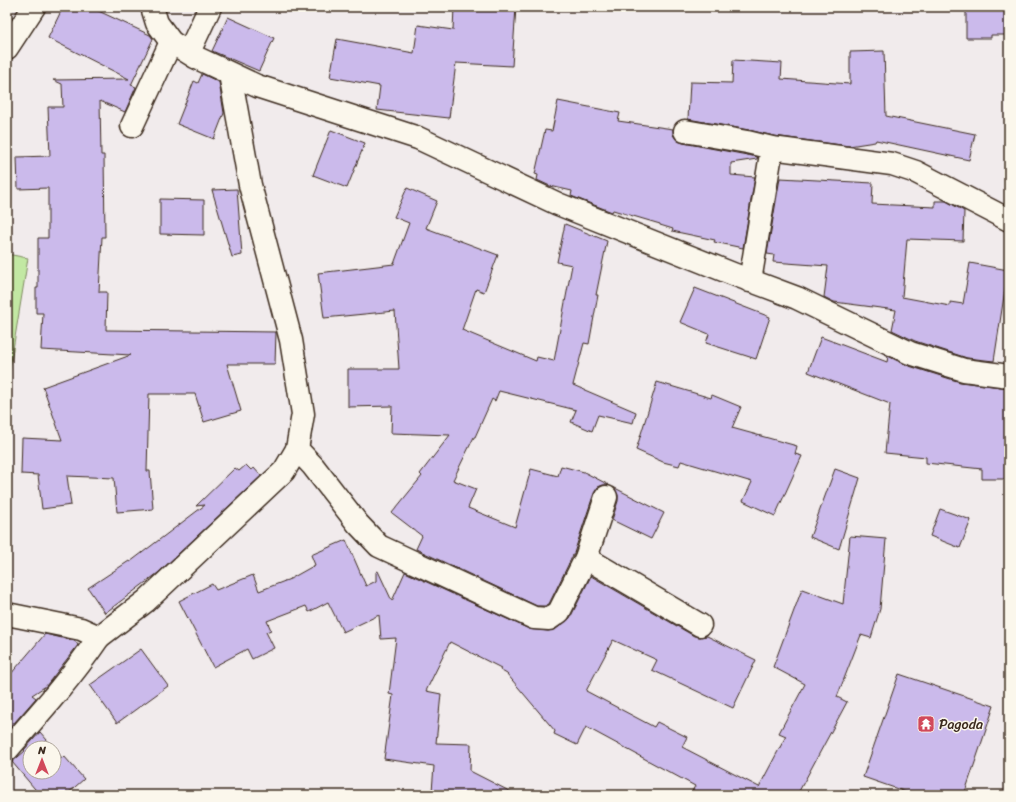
<svg xmlns="http://www.w3.org/2000/svg" width="1016" height="802" font-family="Sriracha,sans-serif">
<style>
.green{fill:#c2e8a3;stroke:#7e8960}
.building{fill:#cbbaeb;stroke:#3b2a1e}
.lines{fill:none;stroke-linecap:round;stroke-linejoin:round}
.minor-casing{stroke:#3b2a1e;stroke-width:25}
.minor{stroke:#fbf7ec;stroke-width:22}
.labels{text-anchor:middle;dominant-baseline:central;stroke-width:3;stroke-linejoin:round;paint-order:stroke}
.poi-label{font-size:14px;fill:#3b2a1e;stroke:#fbf7ec;text-anchor:start}
</style>
<rect width="100%" height="100%" fill="#f1ebec"/>
<filter id="ink" filterUnits="userSpaceOnUse"><feTurbulence type="fractalNoise" baseFrequency=".025" numOctaves="2"/><feDisplacementMap in="SourceGraphic" scale="8" xChannelSelector="R" yChannelSelector="G"/><feConvolveMatrix kernelMatrix="1 2 1 2 8 2 1 2 1" color-interpolation-filters="sRGB"/></filter>
<g filter="url(#ink)">
<path class="green" d="M 7,254 L 28,258 L 7,386 Z"/>
<g class="building">
<path d="M 63,7 L 90,7 L 150,35 L 153,39 L 131,85 L 136,87 L 125,112 L 100,101 L 101,155 L 104,155 L 105,237 L 102,237 L 99,292 L 107,292 L 106,330 L 276,332 L 275,364 L 227,364 L 241,411 L 204,422 L 195,394 L 149,394 L 147,471 L 150,471 L 153,509 L 117,512 L 114,478 L 67,476 L 71,505 L 42,509 L 38,475 L 21,474 L 22,438 L 62,440 L 43,387 L 131,355 L 41,350 L 43,313 L 36,313 L 36,288 L 38,288 L 38,238 L 48,238 L 48,188 L 18,189 L 17,157 L 50,156 L 48,107 L 63,107 L 62,84 L 53,80 L 129,79 L 48,38 Z"/>
<path d="M 454,7 L 516,7 L 512,66 L 456,63 L 449,118 L 377,110 L 380,86 L 330,77 L 337,39 L 414,53 L 418,25 L 453,30 Z"/>
<path d="M 966,7 L 1009,7 L 1009,35 L 991,35 L 991,38 L 966,38 Z"/>
<path d="M 228,17 L 274,38 L 259,71 L 212,51 Z"/>
<path d="M 884,51 L 886,116 L 975,134 L 969,160 L 876,140 L 875,142 L 849,146 L 774,136 L 749,130 L 688,119 L 690,82 L 732,83 L 733,60 L 782,63 L 781,79 L 850,84 L 850,52 Z"/>
<path d="M 202,74 L 219,82 L 224,113 L 214,139 L 177,124 L 194,81 L 198,83 Z"/>
<path d="M 558,101 L 620,113 L 618,121 L 673,129 L 673,135 L 677,140 L 683,143 L 758,157 L 757,159 L 731,163 L 731,175 L 755,177 L 743,248 L 714,242 L 715,240 L 672,231 L 673,229 L 660,225 L 660,224 L 613,210 L 612,212 L 571,196 L 572,191 L 550,186 L 537,180 L 538,175 L 535,174 L 545,130 L 552,131 Z"/>
<path d="M 331,130 L 365,143 L 347,188 L 313,175 Z"/>
<path d="M 780,178 L 873,183 L 872,204 L 935,207 L 935,201 L 946,201 L 964,211 L 963,241 L 907,239 L 902,297 L 950,306 L 950,302 L 963,304 L 970,263 L 1008,270 L 994,361 L 967,358 L 915,341 L 892,330 L 896,310 L 834,302 L 824,297 L 828,266 L 773,262 L 774,255 L 767,254 Z"/>
<path d="M 407,188 L 437,201 L 426,228 L 498,255 L 484,292 L 476,289 L 462,330 L 536,361 L 537,357 L 554,361 L 572,265 L 557,262 L 565,224 L 607,241 L 596,295 L 598,295 L 589,344 L 584,343 L 573,385 L 636,412 L 633,423 L 598,415 L 592,431 L 571,422 L 576,410 L 499,391 L 495,401 L 492,399 L 475,437 L 474,437 L 453,480 L 476,489 L 468,508 L 515,527 L 531,469 L 558,476 L 561,466 L 584,472 L 609,485 L 603,485 L 598,487 L 594,493 L 574,553 L 549,604 L 545,606 L 537,606 L 416,549 L 422,536 L 392,513 L 422,476 L 420,474 L 450,435 L 391,433 L 392,406 L 348,407 L 348,369 L 399,369 L 395,311 L 324,318 L 318,273 L 394,264 L 409,223 L 394,217 Z"/>
<path d="M 237,189 L 242,255 L 232,257 L 212,190 Z"/>
<path d="M 160,199 L 204,200 L 204,235 L 160,234 Z"/>
<path d="M 695,288 L 770,317 L 756,359 L 706,343 L 709,334 L 680,322 Z"/>
<path d="M 821,337 L 887,362 L 888,356 L 906,365 L 960,382 L 1009,388 L 1009,479 L 982,479 L 982,469 L 926,463 L 926,457 L 885,453 L 890,404 L 808,372 Z"/>
<path d="M 657,382 L 711,398 L 712,395 L 741,407 L 732,428 L 797,446 L 795,454 L 802,456 L 775,516 L 743,501 L 752,482 L 681,461 L 679,466 L 663,462 L 636,450 Z"/>
<path d="M 246,465 L 251,470 L 254,468 L 261,476 L 158,573 L 105,613 L 88,588 L 129,561 L 130,562 L 205,505 L 196,506 L 235,468 L 239,471 Z"/>
<path d="M 835,469 L 860,478 L 839,549 L 810,537 Z"/>
<path d="M 613,487 L 664,513 L 651,539 L 612,520 L 618,501 L 618,495 Z"/>
<path d="M 940,509 L 971,520 L 960,548 L 930,536 Z"/>
<path d="M 850,536 L 886,539 L 880,609 L 871,638 L 861,635 L 837,697 L 847,702 L 797,795 L 690,795 L 695,786 L 586,727 L 577,745 L 554,734 L 555,731 L 507,674 L 500,670 L 501,668 L 450,642 L 426,691 L 441,694 L 436,743 L 471,744 L 470,771 L 517,795 L 484,795 L 432,791 L 434,766 L 384,759 L 393,695 L 389,694 L 396,638 L 381,639 L 379,615 L 343,632 L 328,602 L 309,612 L 306,606 L 267,621 L 271,630 L 266,632 L 274,648 L 252,659 L 247,649 L 213,667 L 179,601 L 212,584 L 216,590 L 253,575 L 259,591 L 290,579 L 315,565 L 311,555 L 346,540 L 366,586 L 376,581 L 376,572 L 378,571 L 392,601 L 405,572 L 529,629 L 548,631 L 556,629 L 570,618 L 591,576 L 694,636 L 700,637 L 707,636 L 756,660 L 733,708 L 652,670 L 657,660 L 613,640 L 586,691 L 654,727 L 657,722 L 687,737 L 682,747 L 759,787 L 786,736 L 779,733 L 805,684 L 773,667 L 802,589 L 843,604 Z"/>
<path d="M 45,634 L 75,641 L 78,645 L 46,686 L 32,695 L 36,698 L 7,731 L 7,672 L 10,675 Z"/>
<path d="M 141,649 L 168,686 L 117,723 L 90,685 Z"/>
<path d="M 899,674 L 994,706 L 964,795 L 915,795 L 863,777 Z"/>
<path d="M 40,732 L 54,748 L 30,748 L 30,772 L 54,772 L 54,748 L 62,758 L 64,756 L 84,779 L 66,795 L 40,795 L 12,762 L 25,751 L 24,750 Z"/>
</g>
<g class="lines">
<g class="minor-casing">
<g id="minor">
<path d="M 152,7 L 157,23 L 171,42 L 195,57 L 257,86 L 418,138 L 558,204 L 733,274 L 797,298 L 910,353 L 964,370 L 1009,376"/>
<path d="M 7,48 L 34,7"/>
<path d="M 189,52 L 210,7"/>
<path d="M 230,74 L 250,185 L 291,340 L 303,414 L 297,449 L 313,466 L 358,524 L 379,546 L 534,618 L 549,619 L 559,612 L 586,558 L 606,497"/>
<path d="M 132,126 L 171,42"/>
<path d="M 685,131 L 747,142 L 772,148 L 750,281"/>
<path d="M 772,148 L 892,164 L 916,172 L 1009,220"/>
<path d="M 586,558 L 700,625"/>
<path d="M 7,614 L 81,629 L 99,637 L 146,601 L 284,471 L 297,449"/>
<path d="M 7,750 C 39,714 72,677 99,637"/>
</g>
</g>
<use href="#minor" class="minor"/>
</g>
</g>
<defs>
<g id="temple-square" transform="scale(0.9)"><rect x="-9" y="-9" width="18" height="18" rx="4" fill="#d1495b" stroke="#fbf7ec"/><path d="M0-6L5-2H3V0L6.5 2.5H4V6H1.5V3h-3V6H-4V2.5H-6.5L-3 0V-2H-5Z" fill="#fff"/></g>
</defs>
<g fill-rule="evenodd">
<use href="#temple-square" x="926" y="724"/>
</g>
<g class="labels">
<g class="poi-label">
<text x="939" y="724">Pagoda</text>
</g>
</g>
<rect width="1016" height="802" fill="none" stroke="#fbf7ec" stroke-width="24"/>
<rect x="12" y="12" width="992" height="778" fill="none" stroke="#3b2a1e" stroke-width="1.5" filter="url(#ink)"/>
<g transform="translate(42 760)"><circle r="19" fill="#fbf7ec" stroke="#aea59a"/>
<path d="M0-3L7 15L0 10L-7 15Z" fill="#d1495b"/>
<text y="-6" font-size="11" font-weight="bold" text-anchor="middle" fill="#3b2a1e">N</text>
</g>
</svg>
